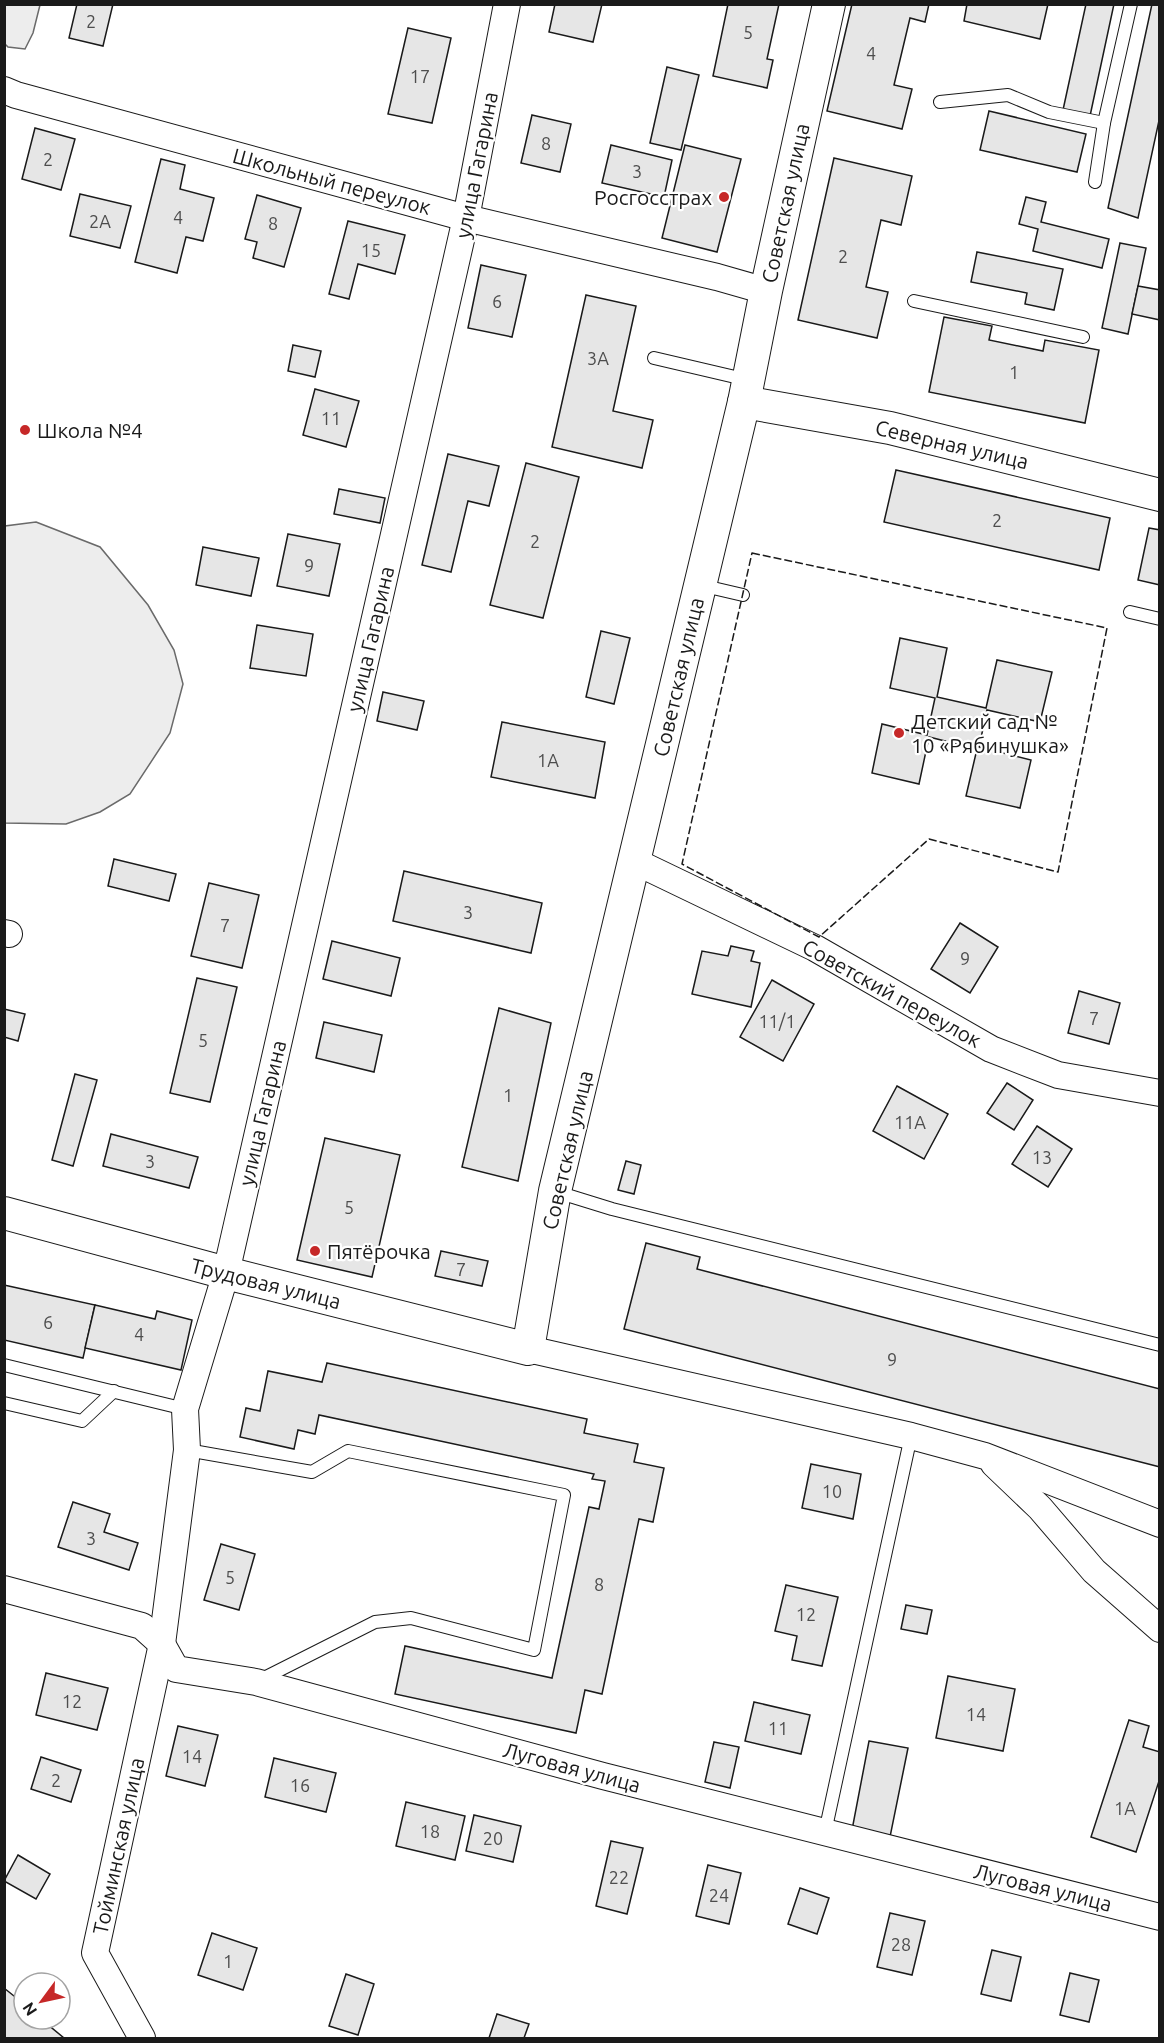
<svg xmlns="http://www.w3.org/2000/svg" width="1164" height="2043" font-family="Ubuntu,sans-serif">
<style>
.built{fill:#ededed;stroke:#6a6a6a;stroke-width:1.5}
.building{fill:#e6e6e6;stroke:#1a1a1a;stroke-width:1.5}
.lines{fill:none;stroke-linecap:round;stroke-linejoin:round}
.service-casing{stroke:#1a1a1a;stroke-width:14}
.minor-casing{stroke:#1a1a1a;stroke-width:28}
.tertiary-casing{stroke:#1a1a1a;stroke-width:34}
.service{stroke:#fff;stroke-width:12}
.minor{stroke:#fff;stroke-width:26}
.tertiary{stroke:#fff;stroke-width:32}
.fence{stroke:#1a1a1a;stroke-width:1.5;stroke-dasharray:8 3;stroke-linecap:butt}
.poi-dot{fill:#c62828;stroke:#fff;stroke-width:2}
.labels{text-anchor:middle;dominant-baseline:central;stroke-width:4.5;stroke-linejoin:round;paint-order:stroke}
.number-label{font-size:18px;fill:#4d4d4d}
.street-label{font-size:21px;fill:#1a1a1a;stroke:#fff}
.poi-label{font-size:21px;fill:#1a1a1a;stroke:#fff;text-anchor:start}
</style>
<rect width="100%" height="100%" fill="#fff"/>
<g class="built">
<path d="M 5,4 L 40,5 L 33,33 L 25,49 L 8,47 L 5,44 Z"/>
<path d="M 36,522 L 100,547 L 148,605 L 174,650 L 183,684 L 170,733 L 130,794 L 100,812 L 66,824 L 5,823 L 5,526 Z"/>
</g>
<g class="building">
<path d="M 77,4 L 113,4 L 103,46 L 69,38 Z"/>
<path d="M 555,4 L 602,4 L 593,42 L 549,32 Z"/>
<path d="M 728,4 L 779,4 L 767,59 L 773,60 L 767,88 L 713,76 Z"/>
<path d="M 852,4 L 929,4 L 925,22 L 910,18 L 894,85 L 912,89 L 902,129 L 827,111 Z"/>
<path d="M 967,4 L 1048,4 L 1040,39 L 964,21 Z"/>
<path d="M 1086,4 L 1114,4 L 1090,116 L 1063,110 Z"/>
<path d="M 1152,4 L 1160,4 L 1160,116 L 1138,218 L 1108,208 Z"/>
<path d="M 408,28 L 451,38 L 432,123 L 388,114 Z"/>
<path d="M 667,67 L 699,75 L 681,150 L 650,143 Z"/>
<path d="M 989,111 L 1086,134 L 1077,172 L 980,150 Z"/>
<path d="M 532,115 L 571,124 L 560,172 L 521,163 Z"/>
<path d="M 35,128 L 75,139 L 61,190 L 22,179 Z"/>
<path d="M 611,145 L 672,160 L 664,197 L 602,183 Z"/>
<path d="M 685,145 L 741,159 L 717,252 L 662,238 Z"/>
<path d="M 834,158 L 912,176 L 901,225 L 881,220 L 866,287 L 888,292 L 877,338 L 798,320 Z"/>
<path d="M 161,159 L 185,165 L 180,189 L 214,198 L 203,241 L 186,237 L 177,273 L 135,262 Z"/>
<path d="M 80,194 L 131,206 L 120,248 L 70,236 Z"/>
<path d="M 257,195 L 301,208 L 284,267 L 253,258 L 257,242 L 245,239 Z"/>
<path d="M 1026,197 L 1046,202 L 1041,222 L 1109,239 L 1102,268 L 1033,251 L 1038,229 L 1019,224 Z"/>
<path d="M 348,221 L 405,235 L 395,274 L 358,264 L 349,299 L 329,294 Z"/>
<path d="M 1120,243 L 1146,248 L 1128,334 L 1102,328 Z"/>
<path d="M 977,252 L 1063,269 L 1054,310 L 1025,304 L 1027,293 L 971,282 Z"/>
<path d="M 481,265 L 526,275 L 512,337 L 468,328 Z"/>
<path d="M 1138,286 L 1160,290 L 1160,320 L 1132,314 Z"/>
<path d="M 586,295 L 636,306 L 613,411 L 653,420 L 642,468 L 552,447 Z"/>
<path d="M 944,317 L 992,326 L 989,340 L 1043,351 L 1045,340 L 1099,350 L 1085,423 L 929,392 Z"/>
<path d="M 293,345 L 321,351 L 315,377 L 288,371 Z"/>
<path d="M 315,389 L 359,401 L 346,447 L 303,435 Z"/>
<path d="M 448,454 L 499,466 L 489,506 L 468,501 L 451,572 L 422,565 Z"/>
<path d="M 526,463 L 579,477 L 543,618 L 490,605 Z"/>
<path d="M 896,470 L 1110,518 L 1099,570 L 884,522 Z"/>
<path d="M 339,489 L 385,498 L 380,523 L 334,514 Z"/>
<path d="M 1149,528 L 1160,530 L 1160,585 L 1138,580 Z"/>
<path d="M 288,534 L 340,544 L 329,596 L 277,586 Z"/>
<path d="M 203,547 L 259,558 L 251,596 L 196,585 Z"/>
<path d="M 257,625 L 313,634 L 306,676 L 250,668 Z"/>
<path d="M 601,631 L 630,638 L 614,704 L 586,697 Z"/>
<path d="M 900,638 L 947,648 L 937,697 L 986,708 L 997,660 L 1052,672 L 1040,722 L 987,710 L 979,747 L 1031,760 L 1020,808 L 966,796 L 977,749 L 929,737 L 919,784 L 872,773 L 882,724 L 927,735 L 935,698 L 890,688 Z"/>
<path d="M 383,692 L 424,701 L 417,730 L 377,721 Z"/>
<path d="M 502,722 L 605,742 L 595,798 L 491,777 Z"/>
<path d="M 114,859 L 176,874 L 169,901 L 108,886 Z"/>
<path d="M 404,871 L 542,903 L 531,953 L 393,921 Z"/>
<path d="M 209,883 L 259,895 L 242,968 L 191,956 Z"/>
<path d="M 960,923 L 998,947 L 970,993 L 931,969 Z"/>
<path d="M 332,941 L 400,958 L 391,996 L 323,979 Z"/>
<path d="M 731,946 L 754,951 L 751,961 L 760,963 L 751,1007 L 692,994 L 702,951 L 728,956 Z"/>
<path d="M 197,978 L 237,987 L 210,1102 L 170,1093 Z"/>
<path d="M 772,980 L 814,1004 L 783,1061 L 740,1037 Z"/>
<path d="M 1079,991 L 1120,1003 L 1109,1044 L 1068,1033 Z"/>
<path d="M 499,1008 L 551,1023 L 518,1181 L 462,1167 Z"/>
<path d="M 4,1009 L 25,1014 L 18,1041 L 4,1037 Z"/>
<path d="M 324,1022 L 382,1035 L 374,1072 L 316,1058 Z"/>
<path d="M 75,1074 L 97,1080 L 73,1166 L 52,1160 Z"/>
<path d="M 1007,1083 L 1033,1100 L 1014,1130 L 987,1113 Z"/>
<path d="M 897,1086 L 948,1114 L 924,1159 L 873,1131 Z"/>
<path d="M 1037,1126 L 1072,1149 L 1048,1187 L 1012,1164 Z"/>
<path d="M 111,1134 L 198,1157 L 189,1188 L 103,1166 Z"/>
<path d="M 325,1138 L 400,1155 L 372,1277 L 297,1260 Z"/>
<path d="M 626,1161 L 641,1165 L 634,1194 L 618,1190 Z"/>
<path d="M 646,1243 L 700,1257 L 697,1269 L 1160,1389 L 1160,1467 L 624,1329 Z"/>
<path d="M 441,1251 L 488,1261 L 482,1286 L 435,1276 Z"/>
<path d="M 4,1285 L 95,1305 L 83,1358 L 4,1340 Z"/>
<path d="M 95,1305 L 155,1319 L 157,1311 L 192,1320 L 181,1370 L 85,1348 Z"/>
<path d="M 327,1363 L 587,1419 L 584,1433 L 638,1444 L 634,1462 L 664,1468 L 653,1522 L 639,1519 L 602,1694 L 585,1690 L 576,1733 L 395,1694 L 405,1646 L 552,1678 L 589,1507 L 599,1509 L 605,1481 L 592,1479 L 594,1474 L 319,1415 L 315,1434 L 298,1430 L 294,1449 L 240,1437 L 246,1408 L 260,1411 L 268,1371 L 322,1382 Z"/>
<path d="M 811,1464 L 861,1474 L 853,1519 L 802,1508 Z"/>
<path d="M 73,1502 L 110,1514 L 104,1532 L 138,1543 L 129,1570 L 58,1547 Z"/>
<path d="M 221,1544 L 255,1554 L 239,1610 L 204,1600 Z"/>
<path d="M 786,1585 L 838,1597 L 822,1666 L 792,1660 L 797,1636 L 775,1631 Z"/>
<path d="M 906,1605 L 932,1610 L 927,1634 L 901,1629 Z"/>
<path d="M 46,1673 L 108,1688 L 97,1730 L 36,1715 Z"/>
<path d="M 948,1676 L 1015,1689 L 1003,1751 L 936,1738 Z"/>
<path d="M 754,1702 L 810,1715 L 801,1754 L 745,1741 Z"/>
<path d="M 1129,1720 L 1149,1726 L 1143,1747 L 1160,1752 L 1160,1778 L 1136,1852 L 1091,1837 Z"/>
<path d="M 178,1726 L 218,1735 L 205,1786 L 166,1776 Z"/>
<path d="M 869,1741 L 908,1748 L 890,1837 L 852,1830 Z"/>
<path d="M 714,1742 L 739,1747 L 730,1788 L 705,1782 Z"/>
<path d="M 41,1757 L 81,1770 L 71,1802 L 31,1789 Z"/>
<path d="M 274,1758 L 336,1773 L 326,1812 L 265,1797 Z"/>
<path d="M 406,1802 L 465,1816 L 455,1860 L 396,1846 Z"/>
<path d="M 474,1815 L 521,1826 L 513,1862 L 466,1851 Z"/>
<path d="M 611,1841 L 643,1848 L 627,1914 L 596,1906 Z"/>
<path d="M 18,1855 L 50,1874 L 36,1899 L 4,1881 Z"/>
<path d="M 708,1865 L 741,1873 L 729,1924 L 696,1916 Z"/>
<path d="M 800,1888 L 829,1898 L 817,1934 L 788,1924 Z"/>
<path d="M 890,1913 L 925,1921 L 912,1975 L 877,1967 Z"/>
<path d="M 212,1933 L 257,1948 L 243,1990 L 198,1975 Z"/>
<path d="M 992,1950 L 1021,1957 L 1011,2001 L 981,1994 Z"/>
<path d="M 1070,1973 L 1099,1980 L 1089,2022 L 1060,2015 Z"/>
<path d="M 346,1974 L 374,1984 L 358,2035 L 329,2026 Z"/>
<path d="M 4,1988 L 24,2004 L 24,2019 L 41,2019 L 64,2038 L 4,2038 Z"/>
<path d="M 497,2014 L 529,2024 L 524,2038 L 489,2038 Z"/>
</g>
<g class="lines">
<g class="service-casing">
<g id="service">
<path d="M 940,102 L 1008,95 L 1049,112 L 1104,123"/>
<path d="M 1095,182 L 1104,123 L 1131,4"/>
<path d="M 914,301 L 1083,337"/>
<path d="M 654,358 L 748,380"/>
<path d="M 700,585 L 743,595"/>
<path d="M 1130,612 L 1160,619"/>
<path d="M 557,1192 L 612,1209 L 1160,1345"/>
<path d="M 4,1365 L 185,1409"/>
<path d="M 4,1403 L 82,1421 L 114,1391"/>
<path d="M 187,1450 L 312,1472 L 348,1451 L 564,1495 L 534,1650 L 411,1618 L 375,1622 L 258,1681"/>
<path d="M 825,1832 L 911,1436"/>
</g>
</g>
<g class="minor-casing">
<g id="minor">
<path d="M 4,90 L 16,95 L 466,218 L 717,277 L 766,291"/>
<path d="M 634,861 L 815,948 L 991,1049 L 1058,1075 L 1160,1093"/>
<path d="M 4,933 L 9,934"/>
<path d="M 528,1349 L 911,1436 L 985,1456 L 1160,1524"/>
<path d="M 994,1464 L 1040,1508 L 1094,1571 L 1160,1629"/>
<path d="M 4,1589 L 142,1626 L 162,1644 L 176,1669 L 256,1682 L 603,1776 L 1160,1917"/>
<path d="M 142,2038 L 95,1953 L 162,1644 L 187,1450 L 185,1409 L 226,1273 L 466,218 L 507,4"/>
</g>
</g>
<g class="tertiary-casing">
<g id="tertiary">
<path d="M 744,402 L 890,428 L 1160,495"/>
<path d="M 4,1213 L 226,1273 L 528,1349 L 555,1191 L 744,402 L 766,291 L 829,4"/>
</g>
</g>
<use href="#service" class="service"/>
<use href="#minor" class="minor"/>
<use href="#tertiary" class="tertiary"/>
<path class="fence" d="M 752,553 L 1107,628 L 1058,872 L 929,839 L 819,937 L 682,864 Z"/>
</g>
<g class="poi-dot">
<circle cx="724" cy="197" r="6"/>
<circle cx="25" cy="430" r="6"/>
<circle cx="899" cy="733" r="6"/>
<circle cx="315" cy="1251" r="6"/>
</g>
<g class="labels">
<g class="number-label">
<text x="91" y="21">2</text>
<text x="748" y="32">5</text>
<text x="871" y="53">4</text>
<text x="420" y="76">17</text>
<text x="546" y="143">8</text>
<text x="48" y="159">2</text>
<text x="637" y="171">3</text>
<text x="178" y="217">4</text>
<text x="100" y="221">2А</text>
<text x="273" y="223">8</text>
<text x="371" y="250">15</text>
<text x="843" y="256">2</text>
<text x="497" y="301">6</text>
<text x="598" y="358">3А</text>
<text x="1014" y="372">1</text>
<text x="331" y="418">11</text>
<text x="997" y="520">2</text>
<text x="535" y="541">2</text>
<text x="309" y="565">9</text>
<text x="548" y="760">1А</text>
<text x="468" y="912">3</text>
<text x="225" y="925">7</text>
<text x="965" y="958">9</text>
<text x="1094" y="1018">7</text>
<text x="777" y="1021">11/1</text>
<text x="203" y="1040">5</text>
<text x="508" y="1095">1</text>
<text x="910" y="1122">11А</text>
<text x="1042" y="1157">13</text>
<text x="150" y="1161">3</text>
<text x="349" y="1207">5</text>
<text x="461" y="1269">7</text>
<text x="48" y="1322">6</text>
<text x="139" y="1334">4</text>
<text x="892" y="1359">9</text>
<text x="832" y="1491">10</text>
<text x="91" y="1538">3</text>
<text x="230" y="1577">5</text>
<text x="599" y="1584">8</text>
<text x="806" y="1614">12</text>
<text x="72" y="1701">12</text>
<text x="976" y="1714">14</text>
<text x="778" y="1728">11</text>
<text x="192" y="1756">14</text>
<text x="56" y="1780">2</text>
<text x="300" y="1785">16</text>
<text x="1125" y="1808">1А</text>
<text x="430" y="1831">18</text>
<text x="493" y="1838">20</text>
<text x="619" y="1877">22</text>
<text x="719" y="1895">24</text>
<text x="901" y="1944">28</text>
<text x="228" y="1961">1</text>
</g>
<g class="street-label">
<text transform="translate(476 165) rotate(-79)">улица Гагарина</text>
<text transform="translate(332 181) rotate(15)">Школьный переулок</text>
<text transform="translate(785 203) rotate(-78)">Советская улица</text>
<text transform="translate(952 444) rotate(13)">Северная улица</text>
<text transform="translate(370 639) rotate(-77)">улица Гагарина</text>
<text transform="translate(678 677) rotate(-77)">Советская улица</text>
<text transform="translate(892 993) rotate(29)">Советский переулок</text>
<text transform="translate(262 1113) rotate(-77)">улица Гагарина</text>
<text transform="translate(567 1150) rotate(-77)">Советская улица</text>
<text transform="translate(266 1283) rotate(14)">Трудовая улица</text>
<text transform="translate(572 1767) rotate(15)">Луговая улица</text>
<text transform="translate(118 1846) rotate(-78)">Тойминская улица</text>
<text transform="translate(1043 1887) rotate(14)">Луговая улица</text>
</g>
<g class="poi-label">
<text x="712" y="197" text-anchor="end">Росгосстрах</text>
<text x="37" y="430">Школа №4</text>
<text x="911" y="721">Детский сад №<tspan x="911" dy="24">10 «Рябинушка»</tspan></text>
<text x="327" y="1251">Пятёрочка</text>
</g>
</g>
<rect width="1164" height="2043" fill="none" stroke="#1a1a1a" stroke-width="12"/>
<g transform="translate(42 2001) rotate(237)"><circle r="28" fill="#ffffff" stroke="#a3a3a3" stroke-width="1.5"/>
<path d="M0-4.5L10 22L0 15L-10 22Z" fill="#c62828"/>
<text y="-9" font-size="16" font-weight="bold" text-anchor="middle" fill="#1a1a1a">N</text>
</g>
</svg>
